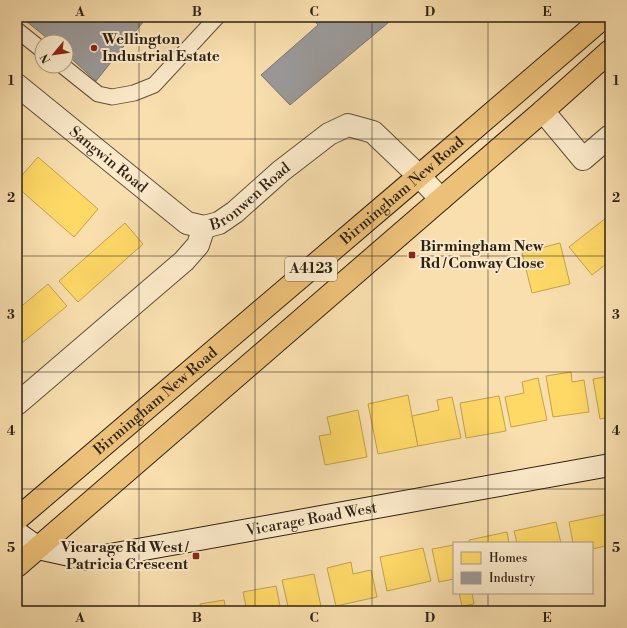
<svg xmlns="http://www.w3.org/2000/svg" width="627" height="628" font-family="'Libre Bodoni',serif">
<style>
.homes{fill:#ffd966;stroke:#c0a24e}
.industry{fill:#999;stroke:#797571}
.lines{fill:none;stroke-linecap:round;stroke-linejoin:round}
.lane-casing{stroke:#60513b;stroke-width:17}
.street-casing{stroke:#60513b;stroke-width:24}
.secondary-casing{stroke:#2d2215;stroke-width:24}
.highway-casing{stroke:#2d2215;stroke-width:24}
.lane{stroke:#fbeaca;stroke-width:15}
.street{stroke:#fbeaca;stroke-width:22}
.secondary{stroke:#fbeaca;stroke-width:22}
.highway{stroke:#ecc077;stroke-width:22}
.grid{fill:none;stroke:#2d2215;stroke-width:1;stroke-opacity:0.55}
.poi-dot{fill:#8f2418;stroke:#fbeaca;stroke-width:1.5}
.labels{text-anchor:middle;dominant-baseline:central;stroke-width:4;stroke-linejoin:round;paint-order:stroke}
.shield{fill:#fbeaca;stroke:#6b5e4b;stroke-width:1}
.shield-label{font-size:14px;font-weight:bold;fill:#2d2215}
.poi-label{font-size:15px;font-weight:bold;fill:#2d2215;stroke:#fbeaca;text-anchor:start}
.street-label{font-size:15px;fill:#2d2215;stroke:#fbeaca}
.neatline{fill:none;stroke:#2d2215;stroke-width:1.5}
.grid-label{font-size:13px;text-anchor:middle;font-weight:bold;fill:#2d2215}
</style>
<rect width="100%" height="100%" fill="#f9dfae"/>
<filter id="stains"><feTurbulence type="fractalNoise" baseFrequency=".005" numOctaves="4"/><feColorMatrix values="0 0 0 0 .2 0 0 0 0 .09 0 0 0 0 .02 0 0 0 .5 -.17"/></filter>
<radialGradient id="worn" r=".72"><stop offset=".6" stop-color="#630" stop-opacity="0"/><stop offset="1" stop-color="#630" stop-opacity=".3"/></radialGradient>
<g class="homes">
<path d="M 38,157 L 98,209 L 74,237 L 17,187 L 17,181 Z"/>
<path d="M 606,218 L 610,223 L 610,261 L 592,275 L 569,247 Z"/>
<path d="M 125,223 L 143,244 L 78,302 L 59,281 Z"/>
<path d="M 560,243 L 570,284 L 532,293 L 522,253 Z"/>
<path d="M 48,284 L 67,306 L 22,343 L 17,337 L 17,310 Z"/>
<path d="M 571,372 L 572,382 L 584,380 L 589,412 L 553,417 L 546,376 Z"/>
<path d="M 610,376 L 610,417 L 600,419 L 593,379 Z"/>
<path d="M 538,378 L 547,420 L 511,427 L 505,397 L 524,393 L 522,382 Z"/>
<path d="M 408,395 L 418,446 L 378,454 L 368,404 Z"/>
<path d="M 499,396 L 506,431 L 466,438 L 460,403 Z"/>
<path d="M 452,397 L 461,438 L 418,446 L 412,416 L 439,410 L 437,400 Z"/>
<path d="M 358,410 L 367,457 L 325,465 L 319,436 L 331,434 L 327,417 Z"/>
<path d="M 608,514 L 610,526 L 610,545 L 592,549 L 592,543 L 573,543 L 569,522 Z"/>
<path d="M 556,522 L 561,543 L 517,543 L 514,531 Z"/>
<path d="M 507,532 L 509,543 L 469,543 L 469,540 Z"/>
<path d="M 454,545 L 454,579 L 439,582 L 432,549 Z"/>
<path d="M 423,548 L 431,581 L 387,591 L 380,557 Z"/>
<path d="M 351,562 L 353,574 L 371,570 L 377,597 L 336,606 L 327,568 Z"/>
<path d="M 314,574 L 322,611 L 289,611 L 282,580 Z"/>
<path d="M 276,586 L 281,611 L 247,611 L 243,592 Z"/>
<path d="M 459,593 L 472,593 L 474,604 L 462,606 Z"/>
<path d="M 224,600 L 226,611 L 201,611 L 200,604 Z"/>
</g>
<g class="industry">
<path d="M 21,17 L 147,17 L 96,81 L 66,54 L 66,42 L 52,42 Z"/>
<path d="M 311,17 L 395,17 L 290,105 L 261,75 L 318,25 Z"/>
</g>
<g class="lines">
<g class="lane-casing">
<g id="lane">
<path d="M 17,30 L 42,50"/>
<path d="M 63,66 L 98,94 L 112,97 L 134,93 L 154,85 L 217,17"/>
</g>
</g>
<g class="street-casing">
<g id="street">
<path id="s1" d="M 17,85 L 187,223 L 204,227"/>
<path d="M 543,111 L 583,159 L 610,136"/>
<path id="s2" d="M 204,227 L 219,223 L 235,212 L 281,171 L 329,134 L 348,125 L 373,132 L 419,176 L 441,199"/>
<path d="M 17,404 L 184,261 L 198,245 L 204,227"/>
</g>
</g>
<g class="secondary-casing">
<g id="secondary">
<path id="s3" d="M 17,533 L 38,548 L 88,559 L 610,465"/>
</g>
</g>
<g class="highway-casing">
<g id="highway">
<path id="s4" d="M 17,519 L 419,176 L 604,17"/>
<path d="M 17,566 L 441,199 L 543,111 L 610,51"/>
</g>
</g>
<use href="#lane" class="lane"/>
<use href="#street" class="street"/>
<use href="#secondary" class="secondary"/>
<use href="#highway" class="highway"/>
</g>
<path class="grid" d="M 139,17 L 139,611M 255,17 L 255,611M 372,17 L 372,611M 488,17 L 488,543M 17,139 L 610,139M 17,256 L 610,256M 17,372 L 610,372M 17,489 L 610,489M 488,593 L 488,611"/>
<g class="poi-dot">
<circle cx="94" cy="48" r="4"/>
<rect x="408" y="251" width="8" height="8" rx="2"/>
<rect x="192" y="552" width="8" height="8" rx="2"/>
</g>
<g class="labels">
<rect class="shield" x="285" y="257" width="52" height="24" rx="3"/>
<g class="shield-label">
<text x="311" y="269">A4123</text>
</g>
<g class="poi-label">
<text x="102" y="39">Wellington<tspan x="102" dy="17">Industrial Estate</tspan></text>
<text x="420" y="246">Birmingham New<tspan x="420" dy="17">Rd / Conway Close</tspan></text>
<text x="188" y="547" text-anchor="end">Vicarage Rd West /<tspan x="188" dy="17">Patricia Crescent</tspan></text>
</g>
<g class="street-label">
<text stroke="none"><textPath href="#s1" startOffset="118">Sangwin Road</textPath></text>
<text stroke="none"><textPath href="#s4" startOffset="506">Birmingham New Road</textPath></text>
<text stroke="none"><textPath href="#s2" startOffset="56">Bronwen Road</textPath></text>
<text stroke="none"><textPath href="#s4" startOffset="182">Birmingham New Road</textPath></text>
<text stroke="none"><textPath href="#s3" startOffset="304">Vicarage Road West</textPath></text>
</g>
</g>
<rect width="627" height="628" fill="none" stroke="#f9dfae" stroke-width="44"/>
<rect x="453" y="542" width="140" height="52" fill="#fbeaca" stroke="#a99a82"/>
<rect x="461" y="552" width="20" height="12" fill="#ffd966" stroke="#a99a82"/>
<text x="489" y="562" font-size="12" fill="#2d2215">Homes</text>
<rect x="461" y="572" width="20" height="12" fill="#999999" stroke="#a99a82"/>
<text x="489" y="582" font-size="12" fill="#2d2215">Industry</text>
<g transform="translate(54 54) rotate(241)"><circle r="19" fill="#fbeaca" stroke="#a99a82"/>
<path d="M0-3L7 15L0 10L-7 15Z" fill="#8f2418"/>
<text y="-6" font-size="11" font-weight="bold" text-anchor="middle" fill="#2d2215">N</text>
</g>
<rect x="22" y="22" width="583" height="584" class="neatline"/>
<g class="grid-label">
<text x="80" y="16">A</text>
<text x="197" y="16">B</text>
<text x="314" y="16">C</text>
<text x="430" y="16">D</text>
<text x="547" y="16">E</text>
<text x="11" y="85">1</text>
<text x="616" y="85">1</text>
<text x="11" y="202">2</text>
<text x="616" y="202">2</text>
<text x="11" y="319">3</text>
<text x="616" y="319">3</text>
<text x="11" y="435">4</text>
<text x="616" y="435">4</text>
<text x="11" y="552">5</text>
<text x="616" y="552">5</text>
<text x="80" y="622">A</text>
<text x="197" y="622">B</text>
<text x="314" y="622">C</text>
<text x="430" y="622">D</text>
<text x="547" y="622">E</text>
</g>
<rect width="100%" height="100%" filter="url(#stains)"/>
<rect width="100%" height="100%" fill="url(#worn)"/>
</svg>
